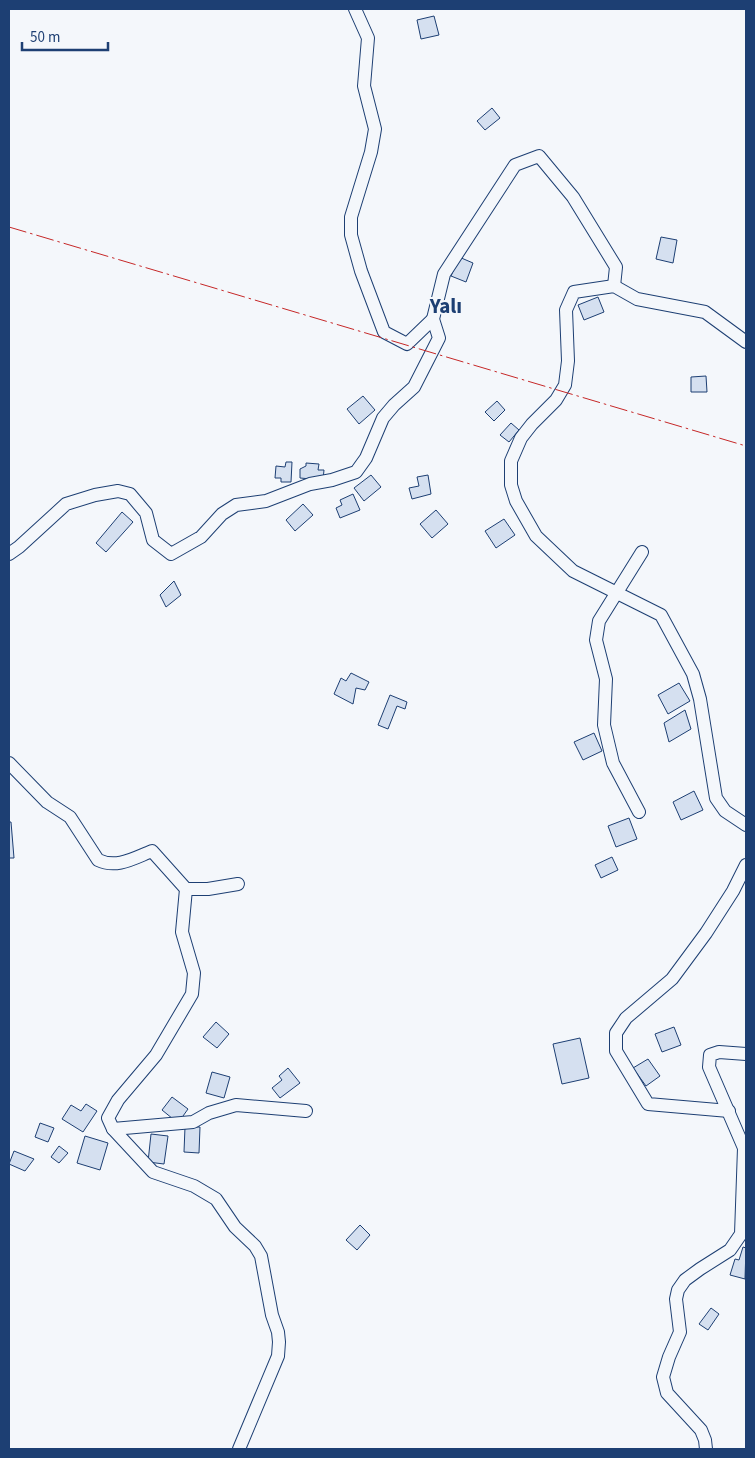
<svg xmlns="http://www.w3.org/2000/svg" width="755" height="1458" font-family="'Source Sans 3',sans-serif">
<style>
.building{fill:#d5e0f0;stroke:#1d3f73}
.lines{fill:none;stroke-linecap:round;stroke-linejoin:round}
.minor-casing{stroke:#1d3f73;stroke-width:14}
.minor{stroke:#f4f7fb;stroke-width:12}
.power{stroke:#c62828;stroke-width:1;stroke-dasharray:18 4 2.5 4;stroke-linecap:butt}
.labels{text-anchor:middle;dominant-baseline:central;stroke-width:4;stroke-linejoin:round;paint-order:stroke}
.district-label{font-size:21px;font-weight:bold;fill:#1d3f73;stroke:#f4f7fb}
</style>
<rect width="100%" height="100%" fill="#f4f7fb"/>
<g class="building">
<path d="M 434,16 L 439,35 L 421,39 L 417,20 Z"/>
<path d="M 492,108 L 500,118 L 485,130 L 477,121 Z"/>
<path d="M 661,237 L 677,240 L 673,263 L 656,259 Z"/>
<path d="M 459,257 L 473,263 L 466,282 L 451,276 Z"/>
<path d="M 598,297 L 604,312 L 584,320 L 578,305 Z"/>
<path d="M 706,376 L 707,392 L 691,392 L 691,377 Z"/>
<path d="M 363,396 L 375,410 L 359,424 L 347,409 Z"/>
<path d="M 497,401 L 505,410 L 494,421 L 485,412 Z"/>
<path d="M 511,423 L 519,430 L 509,442 L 500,435 Z"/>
<path d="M 286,462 L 292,462 L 291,482 L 281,482 L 281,478 L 275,478 L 276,466 L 285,467 Z"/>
<path d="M 306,463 L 319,464 L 318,470 L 324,470 L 323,480 L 300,478 L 300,469 L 306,466 Z"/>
<path d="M 371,475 L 381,487 L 364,501 L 354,488 Z"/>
<path d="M 428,475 L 431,494 L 412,499 L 409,488 L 419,486 L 417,477 Z"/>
<path d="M 353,494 L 360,510 L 340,518 L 336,508 L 342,505 L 340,500 Z"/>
<path d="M 303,504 L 313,515 L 295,531 L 286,520 Z"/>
<path d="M 436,510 L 448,524 L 432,538 L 420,524 Z"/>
<path d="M 122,512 L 133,522 L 106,552 L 96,543 Z"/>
<path d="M 504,519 L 515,535 L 496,548 L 485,531 Z"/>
<path d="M 174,581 L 181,595 L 166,607 L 160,595 Z"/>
<path d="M 351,673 L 369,682 L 365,690 L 356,688 L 353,704 L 334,694 L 341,678 L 346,681 Z"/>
<path d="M 679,683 L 690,701 L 668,714 L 658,695 Z"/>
<path d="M 390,695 L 407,702 L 405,709 L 397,706 L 388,729 L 378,725 Z"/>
<path d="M 685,710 L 691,729 L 669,742 L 664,723 Z"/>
<path d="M 594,733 L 602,751 L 583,760 L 574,742 Z"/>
<path d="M 694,791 L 703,810 L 681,820 L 673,802 Z"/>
<path d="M 629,818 L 637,839 L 616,847 L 608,826 Z"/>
<path d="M 9,822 L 11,822 L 14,858 L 9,858 Z"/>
<path d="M 612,857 L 618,870 L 601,878 L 595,865 Z"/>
<path d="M 216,1022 L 229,1034 L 217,1048 L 203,1037 Z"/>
<path d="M 674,1027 L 681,1045 L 662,1052 L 655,1034 Z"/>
<path d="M 580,1038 L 589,1078 L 562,1084 L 553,1044 Z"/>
<path d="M 648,1059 L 660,1076 L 646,1086 L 633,1068 Z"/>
<path d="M 288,1068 L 300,1083 L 280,1098 L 272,1088 L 282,1080 L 279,1076 Z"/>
<path d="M 212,1072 L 230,1077 L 224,1098 L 206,1093 Z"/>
<path d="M 172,1097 L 188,1109 L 178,1123 L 162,1110 Z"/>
<path d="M 86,1104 L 97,1111 L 83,1132 L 62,1119 L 71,1105 L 81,1111 Z"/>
<path d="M 40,1123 L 54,1128 L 48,1142 L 35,1137 Z"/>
<path d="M 185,1127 L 200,1127 L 199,1153 L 184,1152 Z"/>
<path d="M 151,1134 L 168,1136 L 164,1164 L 148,1162 Z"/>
<path d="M 85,1136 L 108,1143 L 100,1170 L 77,1163 Z"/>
<path d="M 59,1146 L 68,1153 L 59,1163 L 51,1157 Z"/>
<path d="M 14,1151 L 34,1159 L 25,1171 L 9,1164 Z"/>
<path d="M 360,1225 L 370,1235 L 357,1250 L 346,1240 Z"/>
<path d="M 743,1247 L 746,1248 L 745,1279 L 730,1275 L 735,1259 L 739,1260 Z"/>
<path d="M 711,1308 L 719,1314 L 708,1330 L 699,1324 Z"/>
</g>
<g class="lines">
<g class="minor-casing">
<g id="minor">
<path d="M 355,9 L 368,38 L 364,86 L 375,129 L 371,152 L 351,217 L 351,235 L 361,271 L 384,332 L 407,344 L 433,319"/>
<path d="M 746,342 L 705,312 L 637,299 L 614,286 L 574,292 L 566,310 L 568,361 L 565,385 L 556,400 L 532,424 L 521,438 L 511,461 L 511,485 L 516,501 L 536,536 L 573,571 L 661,615 L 693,674 L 700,699 L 716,798 L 725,811 L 746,825"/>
<path d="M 9,554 L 19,547 L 66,504 L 95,495 L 118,491 L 130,494 L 146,513 L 153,540 L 171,554 L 201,537 L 222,514 L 236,505 L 266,501 L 310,484 L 332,480 L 356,472 L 366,458 L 383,418 L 394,405 L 414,387 L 439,338 L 433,319 L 444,274 L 515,165 L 539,156 L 573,197 L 616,267 L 614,286"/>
<path d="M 9,763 L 47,802 L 70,817 L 98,860 C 117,869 134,858 152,851 L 186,889 L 182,932 L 194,973 L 192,994 L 156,1055 L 118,1100 L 108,1118 L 113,1129 L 153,1172 L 194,1186 L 216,1199 L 235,1227 L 255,1246 L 261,1256 L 272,1315 L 278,1332 L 279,1342 L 278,1356 L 239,1449"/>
<path d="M 639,812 L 613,763 L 604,725 L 606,679 L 596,640 L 599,621 L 642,552"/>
<path d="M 186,889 L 208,889 L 238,884"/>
<path d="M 729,1111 L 648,1104 L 616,1051 L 616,1033 L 626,1018 L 672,979 L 706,933 L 733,891 L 746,865"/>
<path d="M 113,1129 L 193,1122 L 209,1113 L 236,1105 L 306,1111"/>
<path d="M 706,1449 L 705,1440 L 701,1430 L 667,1393 L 663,1377 L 669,1357 L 680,1332 L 676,1299 L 678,1290 L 685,1280 L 700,1269 L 730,1250 L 741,1234 L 744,1148 L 709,1067 L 710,1055 L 719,1052 L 746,1054"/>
</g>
</g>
<use href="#minor" class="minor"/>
<path class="power" d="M 9,227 L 746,446"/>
</g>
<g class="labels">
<g class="district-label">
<text x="446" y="306">Yalı</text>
</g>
</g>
<rect width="755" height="1458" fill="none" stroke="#1d3f73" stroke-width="20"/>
<path d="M22 42v8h86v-8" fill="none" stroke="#1d3f73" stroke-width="2.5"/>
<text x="30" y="42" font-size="15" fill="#1d3f73" stroke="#f4f7fb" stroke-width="4" paint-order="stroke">50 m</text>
</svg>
